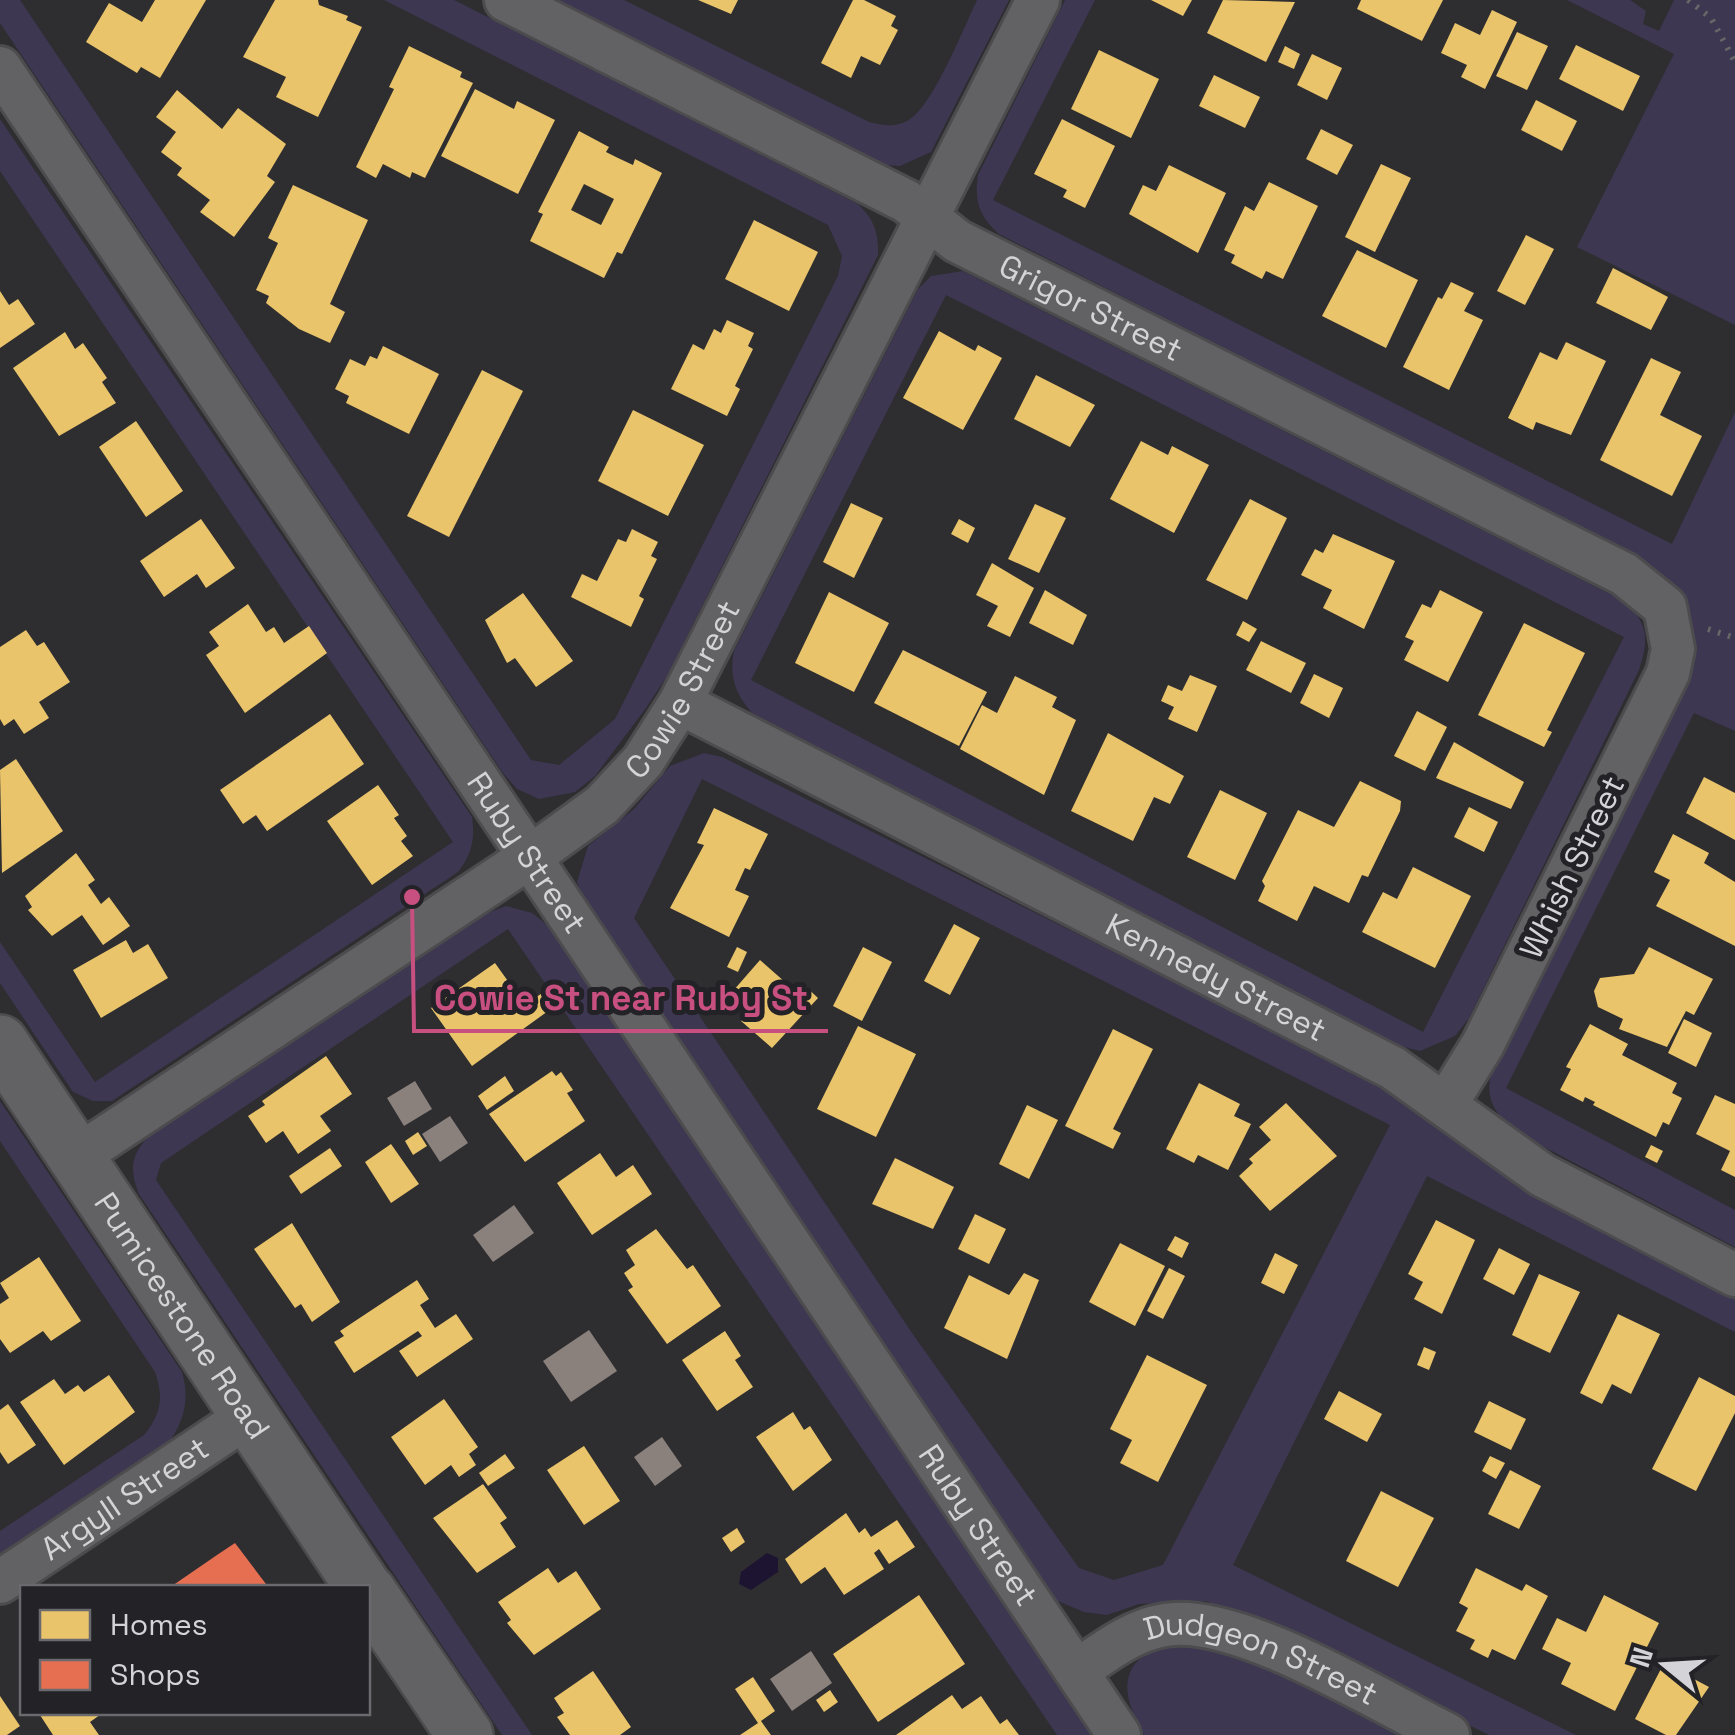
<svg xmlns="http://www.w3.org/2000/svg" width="1735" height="1735" font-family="'Space Grotesk',sans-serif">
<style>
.green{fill:#3d3752;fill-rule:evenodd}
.water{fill:#1d1432}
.homes{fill:#e9c46a;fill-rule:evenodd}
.shops{fill:#e76f51}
.industry{fill:#8a817c}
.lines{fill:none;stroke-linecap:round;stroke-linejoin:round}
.street-casing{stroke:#4c4b4d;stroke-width:48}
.secondary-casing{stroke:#4c4b4d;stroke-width:60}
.path{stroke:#676768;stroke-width:6;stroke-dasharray:2.5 8;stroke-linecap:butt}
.street{stroke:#626264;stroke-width:42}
.secondary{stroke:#626264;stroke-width:55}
.labels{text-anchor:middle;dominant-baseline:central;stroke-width:10;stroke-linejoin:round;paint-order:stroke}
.street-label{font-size:32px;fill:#d4d3d7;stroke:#232227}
.leader{fill:none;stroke:#c75080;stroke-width:4}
.callout-dot{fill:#c75080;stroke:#232227;stroke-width:4}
.callout-label{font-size:35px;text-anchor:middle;font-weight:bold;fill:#c75080;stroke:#232227;stroke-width:10;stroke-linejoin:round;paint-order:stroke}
</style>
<rect width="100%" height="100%" fill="#2e2d30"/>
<g class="green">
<path d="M 0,0 L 20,0 L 531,760 L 559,765 L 615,719 L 838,276 L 842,256 L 828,225 L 384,0 L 454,0 L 858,204 C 874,219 879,233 878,255 L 667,676 L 646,708 L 595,776 L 575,792 L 539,799 L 517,789 L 503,773 L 0,23 Z"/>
<path d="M 552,0 L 624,0 L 869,122 C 882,125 893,128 907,121 C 932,109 964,27 977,0 L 1009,0 L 931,152 L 900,166 L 883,165 Z"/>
<path d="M 1065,0 L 1095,0 L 993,200 L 1672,544 L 1735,412 L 1735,731 L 1694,713 L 1506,1088 L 1735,1210 L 1735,1247 L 1525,1137 C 1496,1117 1481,1100 1494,1063 L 1692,668 C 1694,618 1689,597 1649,564 L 999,234 C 979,216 974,201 978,175 Z"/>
<path d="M 1567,0 L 1630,0 L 1646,11 L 1643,24 L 1659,31 L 1674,0 L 1735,0 L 1735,325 L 1577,247 L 1674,54 Z"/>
<path d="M 0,119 L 472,817 C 475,840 472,854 458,872 L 112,1101 L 93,1101 L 73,1092 L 0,983 L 0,942 L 95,1082 L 453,842 L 0,171 Z"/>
<path d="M 963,271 L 1622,600 C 1649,622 1649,639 1639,670 L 1469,1018 L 1455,1036 L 1420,1051 L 1400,1046 L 752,713 C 735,693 729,677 734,651 L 918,289 L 931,276 ZM 946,295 L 1624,637 L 1423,1032 L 751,680 Z"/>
<path d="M 704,753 L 722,757 L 1395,1092 L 1517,1185 L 1735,1296 L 1735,1332 L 1427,1176 L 1233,1565 L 1576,1735 L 1489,1735 L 1292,1637 L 1206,1601 L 1139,1604 L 1107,1615 L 1084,1612 L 1053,1599 L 583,898 L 577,882 L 588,846 L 634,809 L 670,766 ZM 702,779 L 1390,1125 L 1163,1565 L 1114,1580 L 1079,1568 L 912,1333 L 634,918 Z"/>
<path d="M 506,906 L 532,913 L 550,927 L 1091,1735 L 1057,1735 L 508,929 L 161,1163 L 156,1180 L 532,1735 L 502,1735 L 139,1194 C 130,1171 130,1157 147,1138 L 482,915 Z"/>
<path d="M 0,1101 L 182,1372 C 190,1400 184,1422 167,1445 L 0,1559 L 0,1531 L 144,1435 C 161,1414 164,1398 155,1372 L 0,1141 Z"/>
<path d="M 1186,1638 L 1272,1665 L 1408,1735 L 1144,1735 C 1113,1682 1124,1653 1186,1638 Z"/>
</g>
<path class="water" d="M 767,1553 L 778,1558 L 778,1572 L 751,1590 L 739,1584 L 741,1572 Z"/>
<g class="homes">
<path d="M 155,0 L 206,0 L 160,78 L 141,67 L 137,73 L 86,42 L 109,3 L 142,22 Z"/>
<path d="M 275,0 L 318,0 L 319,5 L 348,16 L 346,20 L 362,27 L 318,117 L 276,97 L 286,77 L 243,57 Z"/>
<path d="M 698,0 L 738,0 L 731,14 Z"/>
<path d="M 853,0 L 864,0 L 896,16 L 891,26 L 898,30 L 880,65 L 861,56 L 851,78 L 821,63 Z"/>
<path d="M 1151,0 L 1192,0 L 1183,16 Z"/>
<path d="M 1223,0 L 1295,2 L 1266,62 L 1207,33 Z"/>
<path d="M 1361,0 L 1443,0 L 1422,41 L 1357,9 Z"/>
<path d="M 1492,10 L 1517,22 L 1485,89 L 1461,77 L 1467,65 L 1441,53 L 1455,23 L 1480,35 Z"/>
<path d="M 1517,32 L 1548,46 L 1527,90 L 1496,76 Z"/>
<path d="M 1576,45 L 1640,76 L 1623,111 L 1559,79 Z"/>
<path d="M 409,46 L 462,72 L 460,77 L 473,83 L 425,178 L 412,172 L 410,178 L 383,164 L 376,178 L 356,167 L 394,89 L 389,87 Z"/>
<path d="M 1285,46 L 1300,54 L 1294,69 L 1278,62 Z"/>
<path d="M 1099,50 L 1159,79 L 1131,138 L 1071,109 Z"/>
<path d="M 1312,54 L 1342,68 L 1327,100 L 1297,85 Z"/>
<path d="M 1214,75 L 1260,97 L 1245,128 L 1199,106 Z"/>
<path d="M 475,89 L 514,109 L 517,101 L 555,120 L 518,194 L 441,156 Z"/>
<path d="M 177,90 L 222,129 L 238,108 L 286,144 L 267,176 L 275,182 L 234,237 L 200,212 L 210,200 L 177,175 L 182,168 L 161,152 L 176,132 L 156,117 Z"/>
<path d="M 1536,100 L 1577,121 L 1562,151 L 1521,130 Z"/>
<path d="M 1062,119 L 1115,146 L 1085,208 L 1063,197 L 1067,190 L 1034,174 Z"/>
<path d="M 1321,129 L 1353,145 L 1337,175 L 1306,159 Z"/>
<path d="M 579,131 L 609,147 L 606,152 L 618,158 L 633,165 L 635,159 L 662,173 L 622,254 L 617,252 L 604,278 L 530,241 L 543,214 L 538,212 ZM 584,184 L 614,199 L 601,225 L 571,210 Z"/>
<path d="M 1381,164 L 1411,178 L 1375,252 L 1345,237 Z"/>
<path d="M 1169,165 L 1226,193 L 1198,253 L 1129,214 L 1143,185 L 1156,191 Z"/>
<path d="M 1269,182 L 1318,206 L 1283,279 L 1266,271 L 1262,279 L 1231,263 L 1235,255 L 1224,250 L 1245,206 L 1254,211 Z"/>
<path d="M 293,185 L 368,220 L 330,304 L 345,312 L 330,343 L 299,329 L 266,303 L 269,296 L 256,290 L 278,243 L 268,238 Z"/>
<path d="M 754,220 L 818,252 L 789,311 L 725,279 Z"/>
<path d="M 1526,235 L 1554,249 L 1525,305 L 1497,291 Z"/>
<path d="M 1357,250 L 1418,280 L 1386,348 L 1322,316 Z"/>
<path d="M 1613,268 L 1668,297 L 1651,330 L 1596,303 Z"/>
<path d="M 1451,282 L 1474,293 L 1464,311 L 1483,320 L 1449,390 L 1403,367 L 1438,297 L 1442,299 Z"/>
<path d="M 0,291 L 9,305 L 18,299 L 35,324 L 0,348 Z"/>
<path d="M 727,320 L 754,333 L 748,346 L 753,349 L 735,386 L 740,389 L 727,416 L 671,389 L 693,344 L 704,350 L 714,329 L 721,333 Z"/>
<path d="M 939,331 L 975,351 L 978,345 L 1002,358 L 963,430 L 903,398 Z"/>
<path d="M 65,332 L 75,349 L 83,343 L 107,378 L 102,382 L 116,403 L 59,436 L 13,368 Z"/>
<path d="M 1566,342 L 1606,361 L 1571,435 L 1536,422 L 1533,430 L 1508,418 L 1540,352 L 1557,360 Z"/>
<path d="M 383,346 L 439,374 L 409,434 L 346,403 L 349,396 L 335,389 L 350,359 L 365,366 L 370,356 L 377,359 Z"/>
<path d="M 1651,358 L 1681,372 L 1660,415 L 1702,436 L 1672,496 L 1600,460 Z"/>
<path d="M 482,370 L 523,391 L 449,537 L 407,516 Z"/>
<path d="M 1036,375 L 1095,405 L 1070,447 L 1014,419 Z"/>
<path d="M 633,410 L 704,445 L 668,516 L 598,481 Z"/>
<path d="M 136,421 L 183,491 L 146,517 L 99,447 Z"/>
<path d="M 1141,441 L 1168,455 L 1172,446 L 1209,465 L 1174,533 L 1110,499 Z"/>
<path d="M 1250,499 L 1287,518 L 1247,600 L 1206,580 Z"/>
<path d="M 851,503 L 883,518 L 854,578 L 823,562 Z"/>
<path d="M 1035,504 L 1066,518 L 1039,573 L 1008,559 Z"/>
<path d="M 201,519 L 235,568 L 206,588 L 197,574 L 164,597 L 140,561 Z"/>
<path d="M 959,519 L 975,528 L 968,543 L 951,534 Z"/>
<path d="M 632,529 L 658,542 L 651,556 L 657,559 L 639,596 L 644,599 L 631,627 L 571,597 L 582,574 L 597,581 L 618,539 L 626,542 Z"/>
<path d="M 1333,534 L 1395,561 L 1364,629 L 1323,608 L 1332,590 L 1301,575 L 1315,549 L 1323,553 Z"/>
<path d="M 992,563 L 1034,588 L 1010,637 L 987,626 L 998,606 L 976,595 Z"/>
<path d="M 1045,590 L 1087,615 L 1073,645 L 1029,623 Z"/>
<path d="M 1440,590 L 1483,612 L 1448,682 L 1404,660 L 1414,641 L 1405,637 L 1422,604 L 1431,608 Z"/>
<path d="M 829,592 L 889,623 L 854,692 L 795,663 Z"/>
<path d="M 523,593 L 573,661 L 536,687 L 515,658 L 507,663 L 485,620 Z"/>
<path d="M 248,604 L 266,632 L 274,627 L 284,643 L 309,626 L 327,653 L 245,713 L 206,655 L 219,646 L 209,632 Z"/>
<path d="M 1243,621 L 1257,629 L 1249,642 L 1236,635 Z"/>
<path d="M 1524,623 L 1585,653 L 1547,730 L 1552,732 L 1544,747 L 1478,715 Z"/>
<path d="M 26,630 L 37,646 L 44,642 L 70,682 L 39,702 L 49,718 L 24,734 L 14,719 L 4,726 L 0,719 L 0,647 Z"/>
<path d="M 1261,641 L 1306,663 L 1291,693 L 1246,670 Z"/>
<path d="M 903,650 L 987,692 L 959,746 L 874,703 Z"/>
<path d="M 1314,674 L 1343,688 L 1329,718 L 1300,703 Z"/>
<path d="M 1190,675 L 1217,686 L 1197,732 L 1168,719 L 1174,707 L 1161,701 L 1168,685 L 1182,691 Z"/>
<path d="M 1015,676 L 1057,697 L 1052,707 L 1076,720 L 1044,795 L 960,749 L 982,705 L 997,713 Z"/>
<path d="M 1417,711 L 1447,727 L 1425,771 L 1394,756 Z"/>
<path d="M 330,714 L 364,764 L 267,831 L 256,815 L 243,824 L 220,790 Z"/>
<path d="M 1108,733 L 1184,776 L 1170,804 L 1154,797 L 1133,841 L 1071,811 Z"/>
<path d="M 1454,742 L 1524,782 L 1511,809 L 1436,778 Z"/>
<path d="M 16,759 L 63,831 L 2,873 L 0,770 Z"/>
<path d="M 1704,777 L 1735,793 L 1735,840 L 1686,813 Z"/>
<path d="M 1360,781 L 1401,801 L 1400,811 L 1368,877 L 1362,875 L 1349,903 L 1314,886 L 1297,921 L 1258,901 L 1265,886 L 1262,881 L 1298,810 L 1334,827 Z"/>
<path d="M 378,785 L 399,815 L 394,818 L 407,836 L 401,841 L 413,856 L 372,885 L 327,821 Z"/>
<path d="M 1220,790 L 1267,813 L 1235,880 L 1187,857 Z"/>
<path d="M 1469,807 L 1498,822 L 1484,852 L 1454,837 Z"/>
<path d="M 714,808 L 768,834 L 750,870 L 745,868 L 735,890 L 749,896 L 729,937 L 670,908 L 704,845 L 697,843 Z"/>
<path d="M 1673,834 L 1709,853 L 1704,863 L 1735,882 L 1735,946 L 1656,906 L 1670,880 L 1654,872 Z"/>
<path d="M 76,853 L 95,880 L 88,885 L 101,904 L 109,897 L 130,926 L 103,945 L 82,915 L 52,936 L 28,910 L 32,907 L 25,896 Z"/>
<path d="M 1413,867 L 1471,896 L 1435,968 L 1362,932 L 1383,892 L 1397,899 Z"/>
<path d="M 954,924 L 980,938 L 950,995 L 924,981 Z"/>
<path d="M 126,940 L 133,953 L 148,944 L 168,978 L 101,1018 L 73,970 Z"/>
<path d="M 737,947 L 747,952 L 738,972 L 727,967 Z"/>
<path d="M 863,947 L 892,962 L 862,1021 L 833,1006 Z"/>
<path d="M 1649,947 L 1713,979 L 1694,1015 L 1686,1011 L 1667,1047 L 1619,1029 L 1623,1019 L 1598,1007 L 1594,991 L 1600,978 L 1634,974 Z"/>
<path d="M 760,960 L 794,990 L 801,982 L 818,998 L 772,1048 L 741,1021 L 745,1015 L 726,999 Z"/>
<path d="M 495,963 L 525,1005 L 545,991 L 555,1006 L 472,1066 L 431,1008 Z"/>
<path d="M 1684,1019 L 1712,1033 L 1696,1067 L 1668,1053 Z"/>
<path d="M 1590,1024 L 1628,1044 L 1622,1055 L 1677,1083 L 1672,1093 L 1682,1098 L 1669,1125 L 1663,1122 L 1656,1137 L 1593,1105 L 1595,1102 L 1585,1097 L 1583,1102 L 1560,1090 L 1571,1069 L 1566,1067 Z"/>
<path d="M 858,1026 L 916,1054 L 876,1137 L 817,1109 Z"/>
<path d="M 1113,1029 L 1153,1049 L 1113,1129 L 1121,1133 L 1113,1149 L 1065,1126 Z"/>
<path d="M 326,1056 L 352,1094 L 320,1116 L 331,1131 L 298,1154 L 283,1131 L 266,1143 L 248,1116 L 265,1105 L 262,1101 Z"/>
<path d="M 552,1071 L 556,1076 L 561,1072 L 573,1090 L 567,1093 L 585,1121 L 525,1162 L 489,1114 Z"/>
<path d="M 505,1076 L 514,1091 L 487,1110 L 478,1096 Z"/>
<path d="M 1199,1083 L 1240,1104 L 1234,1116 L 1251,1124 L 1228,1170 L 1198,1155 L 1194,1163 L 1166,1149 Z"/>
<path d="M 1715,1095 L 1735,1104 L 1735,1177 L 1721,1170 L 1730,1151 L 1696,1134 Z"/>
<path d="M 1286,1103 L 1337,1156 L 1270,1211 L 1239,1176 L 1253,1163 L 1249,1159 L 1271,1140 L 1259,1127 Z"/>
<path d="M 1027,1105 L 1058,1120 L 1029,1179 L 999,1164 Z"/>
<path d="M 418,1132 L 427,1146 L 413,1155 L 405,1141 Z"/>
<path d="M 391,1144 L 419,1184 L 391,1203 L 365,1162 Z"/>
<path d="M 1651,1145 L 1663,1151 L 1657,1163 L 1645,1157 Z"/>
<path d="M 330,1148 L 342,1166 L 301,1194 L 289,1176 Z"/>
<path d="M 600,1153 L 616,1177 L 633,1165 L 652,1194 L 592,1235 L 557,1183 Z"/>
<path d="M 895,1158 L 954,1187 L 933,1229 L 872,1204 Z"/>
<path d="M 975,1214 L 1006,1229 L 989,1264 L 958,1249 Z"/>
<path d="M 1436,1220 L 1475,1240 L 1442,1314 L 1414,1299 L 1423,1282 L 1408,1274 Z"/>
<path d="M 292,1223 L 340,1302 L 312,1322 L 301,1304 L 295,1308 L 254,1249 Z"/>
<path d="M 656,1229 L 687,1269 L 693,1265 L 721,1306 L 667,1344 L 628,1290 L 633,1287 L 624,1273 L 635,1265 L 626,1250 Z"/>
<path d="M 1175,1236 L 1189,1243 L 1182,1258 L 1167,1250 Z"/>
<path d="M 1120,1243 L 1165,1266 L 1135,1326 L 1089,1302 Z"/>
<path d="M 1499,1248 L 1530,1264 L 1514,1295 L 1483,1279 Z"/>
<path d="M 1275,1253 L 1298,1265 L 1284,1294 L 1261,1283 Z"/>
<path d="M 39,1257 L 81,1321 L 51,1341 L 43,1331 L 10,1353 L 0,1339 L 0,1304 L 9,1298 L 0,1283 Z"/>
<path d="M 1169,1268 L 1185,1276 L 1163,1319 L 1147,1311 Z"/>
<path d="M 1024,1273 L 1039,1280 L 1007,1359 L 944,1328 L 969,1275 L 1009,1295 Z"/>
<path d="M 1539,1274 L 1580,1292 L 1550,1353 L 1512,1335 Z"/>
<path d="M 417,1280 L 429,1299 L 420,1305 L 435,1328 L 456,1314 L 473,1339 L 417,1377 L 399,1351 L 422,1336 L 418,1331 L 354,1373 L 334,1342 L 344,1336 L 340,1331 Z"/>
<path d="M 1618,1314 L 1660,1334 L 1631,1394 L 1612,1384 L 1602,1404 L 1580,1393 Z"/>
<path d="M 725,1331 L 741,1356 L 735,1360 L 753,1387 L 717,1411 L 682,1360 Z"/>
<path d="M 1424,1347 L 1436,1352 L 1429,1370 L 1417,1365 Z"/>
<path d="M 1147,1355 L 1207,1385 L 1158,1482 L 1120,1463 L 1132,1440 L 1110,1429 Z"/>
<path d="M 109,1375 L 135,1412 L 64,1465 L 20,1402 L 54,1379 L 65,1394 L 78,1385 L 84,1392 Z"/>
<path d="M 1699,1377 L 1735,1396 L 1735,1413 L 1696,1491 L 1652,1469 Z"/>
<path d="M 1339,1391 L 1382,1414 L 1367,1442 L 1324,1419 Z"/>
<path d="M 444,1399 L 478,1447 L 469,1454 L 476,1465 L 459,1477 L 451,1465 L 425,1485 L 391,1437 Z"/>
<path d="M 1489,1401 L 1526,1419 L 1511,1450 L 1474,1432 Z"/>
<path d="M 8,1404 L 36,1445 L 8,1464 L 0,1452 L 0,1410 Z"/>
<path d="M 793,1412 L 804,1430 L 810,1426 L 832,1460 L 793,1491 L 756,1437 Z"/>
<path d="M 584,1446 L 620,1501 L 584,1525 L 547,1470 Z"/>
<path d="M 505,1454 L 515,1468 L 488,1486 L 479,1473 Z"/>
<path d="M 1490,1456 L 1505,1463 L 1496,1479 L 1482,1471 Z"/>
<path d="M 1510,1470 L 1541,1486 L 1519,1529 L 1488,1514 Z"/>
<path d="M 483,1484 L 507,1518 L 500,1523 L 516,1547 L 477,1573 L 433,1518 Z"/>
<path d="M 1381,1491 L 1434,1518 L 1398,1587 L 1346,1561 Z"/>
<path d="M 846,1513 L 859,1533 L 865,1528 L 871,1537 L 897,1520 L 915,1547 L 889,1564 L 879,1549 L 874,1553 L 884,1569 L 844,1595 L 825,1567 L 801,1584 L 785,1559 Z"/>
<path d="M 737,1528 L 745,1542 L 731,1552 L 722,1538 Z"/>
<path d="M 548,1568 L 558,1583 L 576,1571 L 601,1609 L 534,1655 L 507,1623 L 511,1620 L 498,1602 Z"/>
<path d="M 1476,1568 L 1522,1591 L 1526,1584 L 1548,1596 L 1515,1660 L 1492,1649 L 1488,1658 L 1470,1649 L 1475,1640 L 1456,1631 L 1468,1608 L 1459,1603 Z"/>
<path d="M 919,1595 L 965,1664 L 878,1722 L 833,1654 Z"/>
<path d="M 1604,1595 L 1659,1623 L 1615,1711 L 1561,1684 L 1571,1663 L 1542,1649 L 1557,1618 L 1586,1632 Z"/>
<path d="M 1664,1663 L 1709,1687 L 1676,1735 L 1666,1735 L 1635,1719 Z"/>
<path d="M 593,1671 L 631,1727 L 620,1735 L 570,1735 L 557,1717 L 564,1713 L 554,1698 Z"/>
<path d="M 753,1677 L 775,1711 L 761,1721 L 771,1735 L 740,1735 L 758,1723 L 735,1689 Z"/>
<path d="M 830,1690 L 838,1702 L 824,1712 L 816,1700 Z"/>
<path d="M 952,1695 L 962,1709 L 981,1696 L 1000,1724 L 1007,1719 L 1019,1735 L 896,1735 Z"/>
<path d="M 0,1696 L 20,1726 L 7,1735 L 0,1735 Z"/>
<path d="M 38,1712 L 104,1712 L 90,1722 L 99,1735 L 53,1735 Z"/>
</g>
<path class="shops" d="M 235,1543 L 269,1588 L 169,1588 L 217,1555 Z"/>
<g class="industry">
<path d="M 415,1081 L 432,1109 L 404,1126 L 387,1098 Z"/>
<path d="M 450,1116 L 468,1143 L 440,1162 L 422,1134 Z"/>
<path d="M 514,1205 L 534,1233 L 493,1262 L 473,1235 Z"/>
<path d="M 589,1330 L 617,1371 L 571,1402 L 543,1361 Z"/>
<path d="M 662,1437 L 682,1466 L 655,1486 L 634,1457 Z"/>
<path d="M 811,1651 L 832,1683 L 792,1711 L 770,1679 Z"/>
</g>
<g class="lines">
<g class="street-casing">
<g id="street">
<path id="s1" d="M 506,0 L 906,201 L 957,241 L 1624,574 L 1665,607 L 1673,649 L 1668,673 L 1483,1044 L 1446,1104"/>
<path id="s2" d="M 0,68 L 1119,1735"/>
<path id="s3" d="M 680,703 L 1393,1068 L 1542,1175 L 1735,1275"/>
<path id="s4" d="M 76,1157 L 530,857 L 602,805 L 643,761 L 680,703 L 1038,0"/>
<path id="s5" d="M 0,1582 L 248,1416"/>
<path id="s6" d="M 1077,1671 C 1103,1653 1132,1630 1165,1625 C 1237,1612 1381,1702 1448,1735"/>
</g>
</g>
<g class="secondary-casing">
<g id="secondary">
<path id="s7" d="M 0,1043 L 364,1588"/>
<path d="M 368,1592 L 465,1735"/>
</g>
</g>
<g class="path">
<path d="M 1688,0 L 1711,18 L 1735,62"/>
<path d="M 1708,629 L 1735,638"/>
</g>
<use href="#street" class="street"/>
<use href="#secondary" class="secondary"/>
</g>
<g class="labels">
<g class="street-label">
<text stroke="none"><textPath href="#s1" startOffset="662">Grigor Street</textPath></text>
<text stroke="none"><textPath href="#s4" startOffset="775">Cowie Street</textPath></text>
<text stroke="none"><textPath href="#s2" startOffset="945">Ruby Street</textPath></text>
<text transform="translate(1572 867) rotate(-64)">Whish Street</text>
<text stroke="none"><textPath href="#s3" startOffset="602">Kennedy Street</textPath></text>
<text stroke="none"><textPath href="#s7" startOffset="328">Pumicestone Road</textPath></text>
<text stroke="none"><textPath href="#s5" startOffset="150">Argyll Street</textPath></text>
<text stroke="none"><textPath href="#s2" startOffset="1755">Ruby Street</textPath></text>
<text stroke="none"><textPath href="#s6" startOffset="202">Dudgeon Street</textPath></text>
</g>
</g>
<path class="leader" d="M412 897L414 1031H828"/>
<circle class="callout-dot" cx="412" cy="897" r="10"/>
<g class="callout-label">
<text x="621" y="1010">Cowie St near Ruby St</text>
</g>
<rect x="20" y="1585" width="350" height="130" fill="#232227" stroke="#6a696d" stroke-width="2.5"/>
<rect x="40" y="1610" width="50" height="30" fill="#e9c46a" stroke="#6a696d" stroke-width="2.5"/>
<text x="110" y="1635" font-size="30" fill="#d4d3d7">Homes</text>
<rect x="40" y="1660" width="50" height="30" fill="#e76f51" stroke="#6a696d" stroke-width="2.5"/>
<text x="110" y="1685" font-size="30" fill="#d4d3d7">Shops</text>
<g transform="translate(1665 1665) rotate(288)" stroke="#232227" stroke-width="8" paint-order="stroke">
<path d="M0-8L18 38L0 25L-18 38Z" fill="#d4d3d7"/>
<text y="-15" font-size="28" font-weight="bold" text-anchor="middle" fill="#d4d3d7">N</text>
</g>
</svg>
